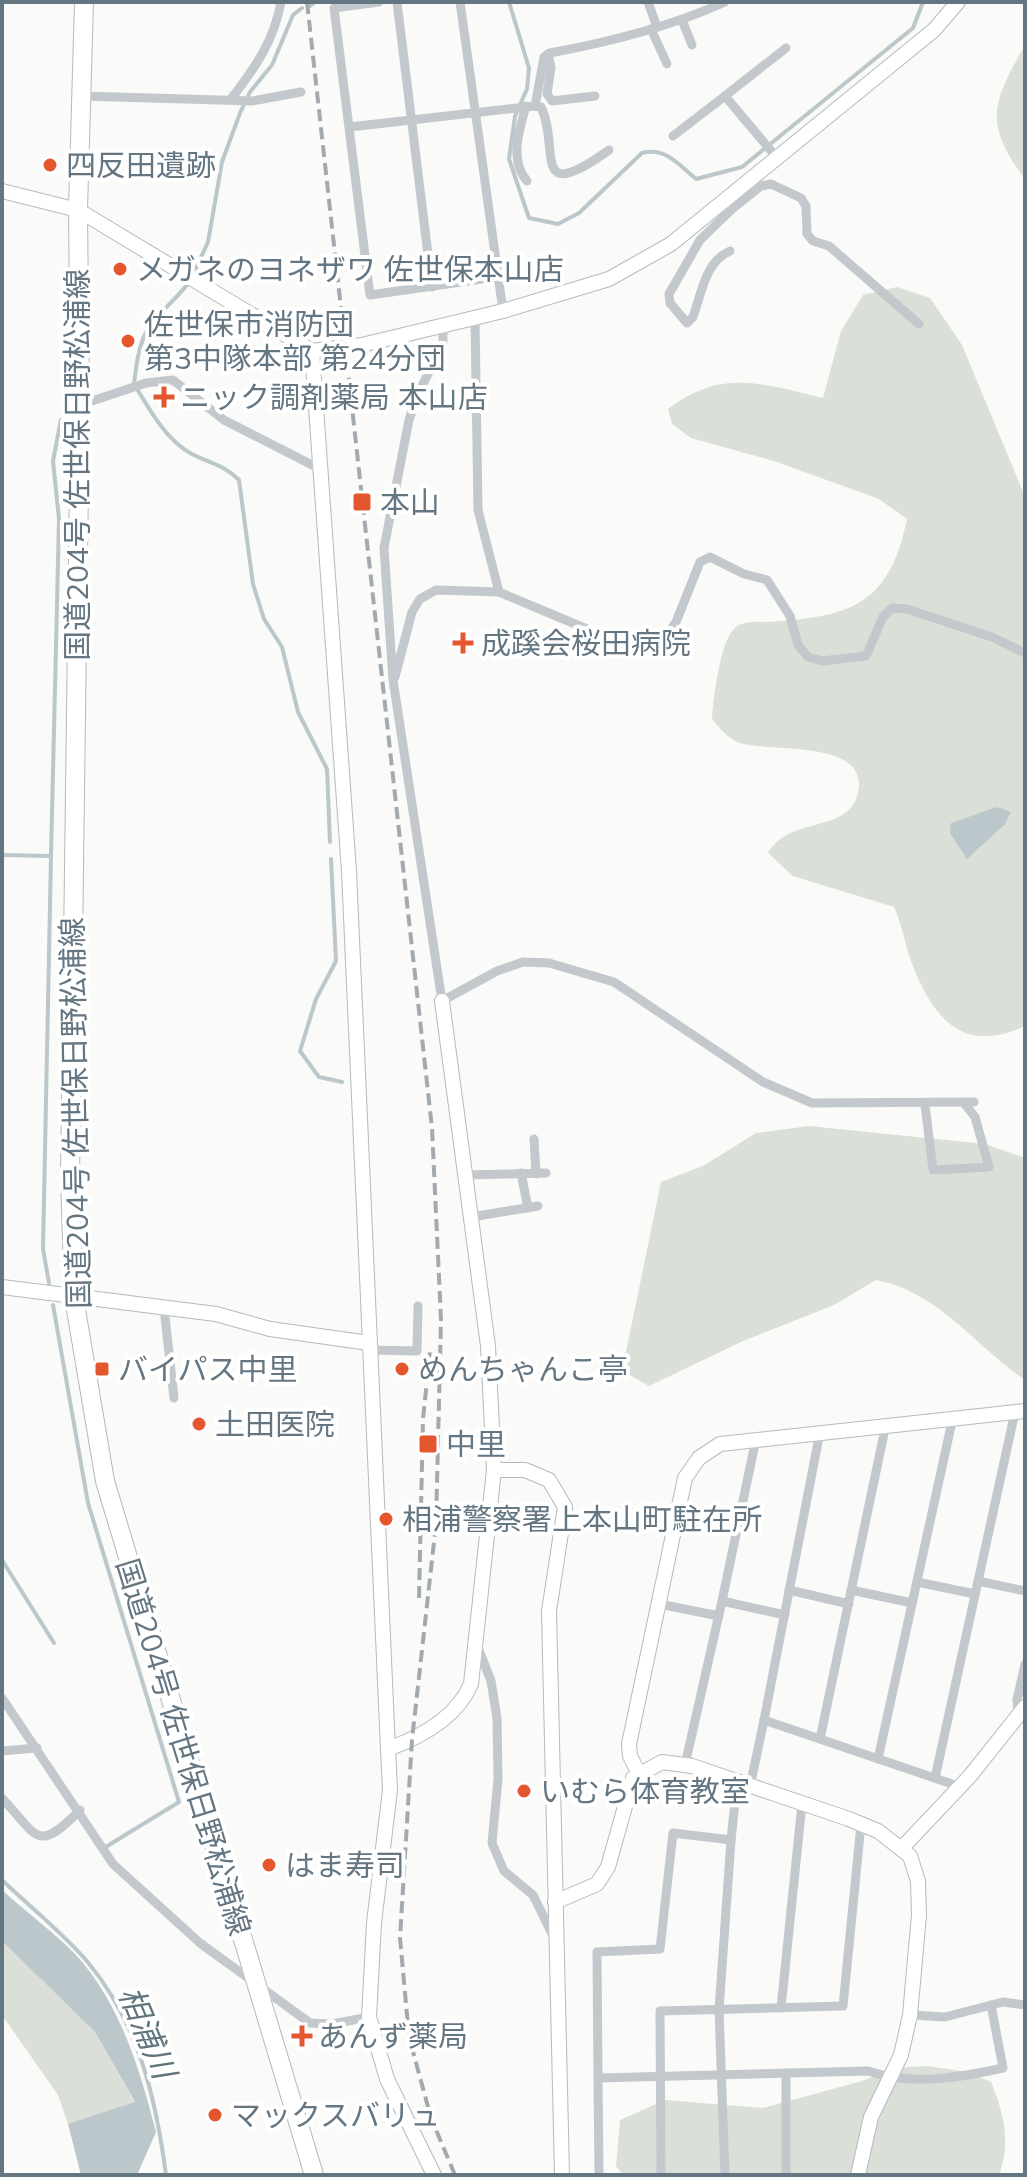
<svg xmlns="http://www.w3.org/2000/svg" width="1027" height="2177" font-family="Mulish,'Noto Sans JP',sans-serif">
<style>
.green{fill:#dadfd7}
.water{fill:#bbc7cb}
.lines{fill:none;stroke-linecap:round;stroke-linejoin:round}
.stream{stroke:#bbc7cb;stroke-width:4}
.secondary-casing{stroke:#b3babf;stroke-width:16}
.primary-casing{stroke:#b5babe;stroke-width:16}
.highway-casing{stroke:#b4b9bd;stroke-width:20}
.street{stroke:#c3c8cc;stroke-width:9}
.secondary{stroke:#fff;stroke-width:14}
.primary{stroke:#fff;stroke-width:14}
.highway{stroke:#fff;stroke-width:18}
.rail{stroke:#a2aab0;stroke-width:4;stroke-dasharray:12 6;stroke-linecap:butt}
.poi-dot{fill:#e4572e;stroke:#fff;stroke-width:3}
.labels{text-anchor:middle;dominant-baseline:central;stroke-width:8;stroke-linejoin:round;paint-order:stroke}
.poi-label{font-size:30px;fill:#657683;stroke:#fff;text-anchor:start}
.street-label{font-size:30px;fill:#657683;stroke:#fff}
.water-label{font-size:32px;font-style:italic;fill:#60757c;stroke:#fff}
</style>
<rect width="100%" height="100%" fill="#fafaf8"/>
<g class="green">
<path d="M 1025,45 L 1025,179 C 983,123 992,103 1025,45 Z"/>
<path d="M 897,287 L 930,298 L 962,345 L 1025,497 L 1025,1026 C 965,1054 935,1022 913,966 C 905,947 903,926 894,907 L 793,876 L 768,853 C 789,816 847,833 857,796 C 874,738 772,753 740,743 C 728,739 720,728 712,719 C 713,699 720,645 733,630 C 742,620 755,622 767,622 C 850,617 889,606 907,519 L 879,499 L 777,462 L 691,438 L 672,424 L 668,409 C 722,368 763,384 823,398 L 841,331 L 863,295 Z"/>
<path d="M 809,1126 L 985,1144 L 1025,1158 L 1025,1380 C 975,1346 939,1292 876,1280 L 834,1305 L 743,1341 L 649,1386 L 628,1374 L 626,1352 L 661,1182 L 703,1166 L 756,1133 Z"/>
<path d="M 2,1941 L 95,2032 L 135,2103 L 68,2124 L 58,2095 L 2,2015 Z"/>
<path d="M 927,2066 L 968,2072 L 991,2082 C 1004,2113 1011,2143 999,2175 L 623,2175 L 616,2166 L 620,2120 L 665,2100 L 763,2108 L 862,2081 L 894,2068 Z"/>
</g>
<g class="water">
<path d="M 997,807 L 1011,812 L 1005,824 L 967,859 L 950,833 L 951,823 Z"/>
<path d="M 2,1890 C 26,1912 54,1932 76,1955 C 120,2003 140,2070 156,2132 L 137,2175 L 81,2175 L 68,2124 L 135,2102 L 95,2032 L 2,1941 Z"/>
</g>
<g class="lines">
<g class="stream">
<path d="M 509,2 L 529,68 L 527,89 L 515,116 L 509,159 L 529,218 L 558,224 L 579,213 L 642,153 C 666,147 679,165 696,179 L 742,167 L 913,28 L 923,2"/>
<path d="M 310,6 L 315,2"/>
<path d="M 193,275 L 208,242 L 222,162 L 240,113 L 250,92 L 272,65 L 293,15 L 302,8"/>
<path d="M 189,282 C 177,299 160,311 149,327 C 139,342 136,366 134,384 C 148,407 165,439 190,453 C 208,463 223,464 239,480 L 253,584 L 264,619 L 282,647 L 298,712 L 327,769 L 330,842"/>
<path d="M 2,855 L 51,856 L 43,1249 L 49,1283"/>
<path d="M 51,856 L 59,519 L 53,461 L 61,420"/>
<path d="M 331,859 L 336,961 L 316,999 L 300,1051 L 319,1077 L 342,1082"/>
<path d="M 53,1305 L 88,1503 L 179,1802 L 104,1848"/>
<path d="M 2,1560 L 54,1643"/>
<path d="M 2,1880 C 30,1907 61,1931 86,1960 C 138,2021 156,2098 166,2175"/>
</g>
<g class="secondary-casing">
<g id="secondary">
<path d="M 78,210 L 312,351 L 362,345 L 503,311 L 609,279 L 671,244 L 934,30 L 958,2"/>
<path d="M 312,351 L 349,871 L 388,1749 L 390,1790 L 374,1923 L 369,2017 L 387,2079 L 434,2175"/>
<path d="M 2,1287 L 216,1314 L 270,1329 L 369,1343"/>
<path d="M 494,1470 L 525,1470 L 549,1480 L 565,1507 L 549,1611 L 562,2175"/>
<path d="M 388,1749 C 421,1737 457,1717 471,1684 L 494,1470 L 488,1346 L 442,1001"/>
<path d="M 639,1774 L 630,1756 L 629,1744 L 685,1478 L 699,1458 L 720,1444 L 1025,1411"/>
<path d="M 901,1849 L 970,1776 L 1025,1707"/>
<path d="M 555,1902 L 597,1884 L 608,1867 L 633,1778 L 662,1762 L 692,1766 L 849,1819 L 878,1831 L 910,1856 L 918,1881 L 919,1915 L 910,2015 L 901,2055 L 871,2117 L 858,2175"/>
</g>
</g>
<g class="primary-casing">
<path id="primary" d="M 2,191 L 78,210"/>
</g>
<g class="highway-casing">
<path id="highway" d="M 84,2 L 78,210 L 80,405 L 70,1178 L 74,1298 L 105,1481 L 314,2175"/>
</g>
<g class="street">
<path d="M 379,2 L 334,8 L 370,295 L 496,277"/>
<path d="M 397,2 L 432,287"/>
<path d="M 460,2 L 503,311"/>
<path d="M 648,2 L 657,27"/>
<path d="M 682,20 L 692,45"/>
<path d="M 651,29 L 667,64"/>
<path d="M 548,54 L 551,67 L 547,94 L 552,101 L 595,96"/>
<path d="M 82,96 L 252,101 L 301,92"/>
<path d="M 231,99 C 255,68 274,41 281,2"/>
<path d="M 526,106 C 519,130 509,160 527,181"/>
<path d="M 535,106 L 541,107 C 561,149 529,207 609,150"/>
<path d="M 350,127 L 535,106 L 544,57 L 550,53 C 610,42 670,27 725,2"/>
<path d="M 673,136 L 725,96"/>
<path d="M 777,158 L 725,96 L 786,48"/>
<path d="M 730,206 L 732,209 L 700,240 L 669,294 L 670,303 L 687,323 L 693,317 C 702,292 705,262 730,251"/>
<path d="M 732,209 L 761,186 L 771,184 L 801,198 L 806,206 L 807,234 L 813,241 L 829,246 L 919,324"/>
<path d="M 475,318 L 478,510 L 499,592"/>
<path d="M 443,326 L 443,344 L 417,396 L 409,420 L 384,548 L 393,680 L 442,1001 L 497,971 L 523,962 L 549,963 L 614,982 L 763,1082 L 812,1103 L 974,1102"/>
<path d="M 80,405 L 146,383 L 173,380 L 224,420 L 322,470"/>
<path d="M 395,677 L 412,612 L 420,599 L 436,590 L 499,592 L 642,652 L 660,645 L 676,622 L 700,562 L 710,557 L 744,574 L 767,580 L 790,616 L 798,645 L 808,657 L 822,661 L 866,656 L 883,617 L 892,608 L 907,609 L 992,637 L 1025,653"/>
<path d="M 925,1105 L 933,1170 L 989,1167 L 975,1117 L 964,1103"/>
<path d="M 534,1139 L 536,1174"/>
<path d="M 521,1173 L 528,1208"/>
<path d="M 465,1175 L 546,1173"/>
<path d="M 471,1217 L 538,1206"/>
<path d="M 164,1308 L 174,1398"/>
<path d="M 369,1350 L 417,1351 L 418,1306"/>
<path d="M 820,1432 L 764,1720 L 961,1787"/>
<path d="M 978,1581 L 1025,1591"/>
<path d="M 917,1582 L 975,1594"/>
<path d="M 789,1590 L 849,1604"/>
<path d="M 851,1590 L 912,1603"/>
<path d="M 722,1601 L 756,1439"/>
<path d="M 659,1604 L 719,1616"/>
<path d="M 477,1645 L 491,1681 L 497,1718 L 498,1779 L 492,1843 L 504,1871 L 533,1895 L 555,1940"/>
<path d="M 2,1698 L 113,1864 L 200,1943 L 310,2023 L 332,2024 L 369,2017"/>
<path d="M 1018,1716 L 1017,1700 L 1025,1664"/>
<path d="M 820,1739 L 886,1424"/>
<path d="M 2,1751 L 37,1748"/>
<path d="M 878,1759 L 953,1417"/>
<path d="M 685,1765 L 722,1601 L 785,1615"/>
<path d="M 935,1778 L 1015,1412"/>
<path d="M 750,1787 L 764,1720"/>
<path d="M 2,1798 C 38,1837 37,1854 80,1810"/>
<path d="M 731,1840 L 737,1783"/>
<path d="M 781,2008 L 802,1804"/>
<path d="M 910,2015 L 945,2017 L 1003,2002 L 1025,2005"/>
<path d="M 786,2073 L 786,2175"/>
<path d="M 598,2078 L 597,1952 L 660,1949 L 673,1833 L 731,1840 L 719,2010 L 725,2175"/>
<path d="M 599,2175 L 598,2078 L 868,2071 C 913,2086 957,2078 1003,2068 L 991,2005"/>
<path d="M 661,2175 L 660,2011 L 843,2006 L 861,1824"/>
</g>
<use href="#secondary" class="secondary"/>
<use href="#primary" class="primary"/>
<use href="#highway" class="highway"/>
<g class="rail">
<path d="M 307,2 L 432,1128 L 441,1320 L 436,1524 L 412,1740 L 400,1938 L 409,2037 L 431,2118 L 455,2175"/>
<path d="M 419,1598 L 423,1419 L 430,1351"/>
</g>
</g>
<g class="poi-dot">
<circle cx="50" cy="165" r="8"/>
<circle cx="120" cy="269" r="8"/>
<circle cx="128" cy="341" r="8"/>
<path d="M160 385h8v8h8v8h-8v8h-8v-8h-8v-8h8z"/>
<rect x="352" y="492" width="20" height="20" rx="4"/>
<path d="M459 631h8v8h8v8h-8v8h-8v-8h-8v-8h8z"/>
<rect x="94" y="1361" width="16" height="16" rx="4"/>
<circle cx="402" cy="1369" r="8"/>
<circle cx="199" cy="1424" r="8"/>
<rect x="418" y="1434" width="20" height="20" rx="4"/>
<circle cx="386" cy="1519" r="8"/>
<circle cx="524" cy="1791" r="8"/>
<circle cx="269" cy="1865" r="8"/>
<path d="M298 2024h8v8h8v8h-8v8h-8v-8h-8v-8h8z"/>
<circle cx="215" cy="2115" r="8"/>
</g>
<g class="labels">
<g class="poi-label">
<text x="66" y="165">四反田遺跡</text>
<text x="136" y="269">メガネのヨネザワ 佐世保本山店</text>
<text x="144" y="324">佐世保市消防団<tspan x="144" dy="34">第3中隊本部 第24分団</tspan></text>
<text x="180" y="397">ニック調剤薬局 本山店</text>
<text x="380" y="502">本山</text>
<text x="481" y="643">成蹊会桜田病院</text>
<text x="118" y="1369">バイパス中里</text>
<text x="418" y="1369">めんちゃんこ亭</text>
<text x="215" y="1424">土田医院</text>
<text x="446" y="1444">中里</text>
<text x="402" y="1519">相浦警察署上本山町駐在所</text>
<text x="540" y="1791">いむら体育教室</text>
<text x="285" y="1865">はま寿司</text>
<text x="318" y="2036">あんず薬局</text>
<text x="231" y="2115">マックスバリュ</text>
</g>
<g class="street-label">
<text transform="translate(77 465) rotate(-90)">国道204号 佐世保日野松浦線</text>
<text transform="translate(75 1113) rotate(-91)">国道204号 佐世保日野松浦線</text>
<text transform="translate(184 1747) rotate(73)">国道204号 佐世保日野松浦線</text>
</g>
<g class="water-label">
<text transform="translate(148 2032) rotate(67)">相浦川</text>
</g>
</g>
<rect width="1027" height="2177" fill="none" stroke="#657683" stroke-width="8"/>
</svg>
